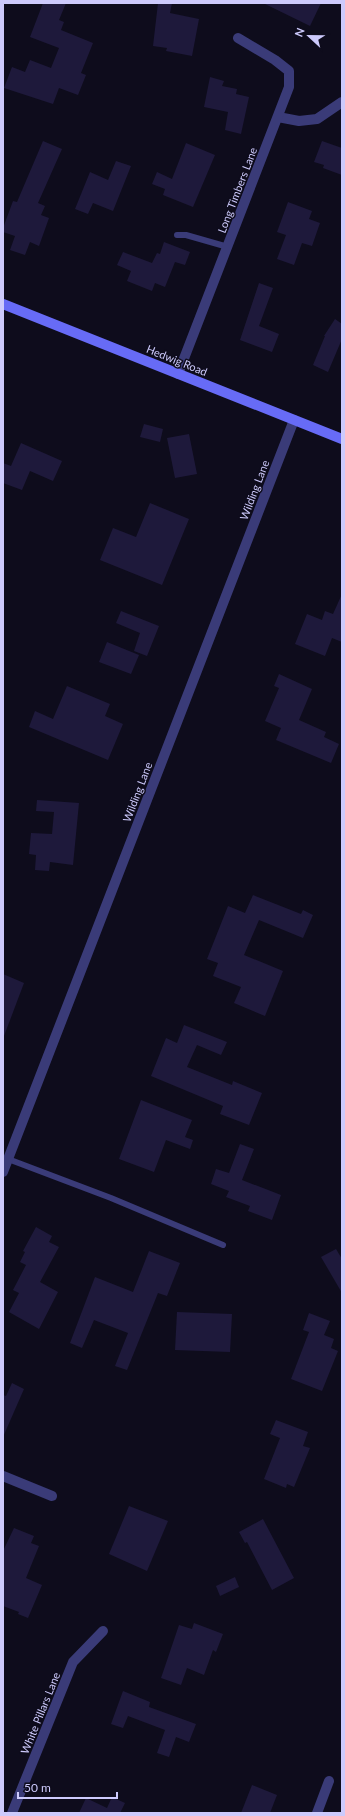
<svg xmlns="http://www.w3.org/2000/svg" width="345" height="1816" font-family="Lato,sans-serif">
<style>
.building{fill:#1e193b}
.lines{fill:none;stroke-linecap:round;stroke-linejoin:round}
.lane{stroke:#3a3b78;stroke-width:6}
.street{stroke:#3a3b78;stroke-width:10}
.secondary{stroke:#676bf6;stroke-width:10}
.labels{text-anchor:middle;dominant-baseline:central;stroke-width:3;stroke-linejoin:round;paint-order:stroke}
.street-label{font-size:11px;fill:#cdcafc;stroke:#0e0c1c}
</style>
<rect width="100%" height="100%" fill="#0e0c1c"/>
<g class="building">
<path d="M 43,3 L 66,3 L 59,20 L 64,22 L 61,30 L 93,43 L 81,73 L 86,75 L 78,95 L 59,88 L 53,104 L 4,88 L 12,67 L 25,72 L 30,60 L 51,68 L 59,48 L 30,37 Z"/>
<path d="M 158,3 L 172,3 L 170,13 L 199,19 L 192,56 L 166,51 L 167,48 L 153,46 Z"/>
<path d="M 263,3 L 321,3 L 310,26 Z"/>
<path d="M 210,77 L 224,81 L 222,86 L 237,89 L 236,94 L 249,97 L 241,134 L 225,130 L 228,112 L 204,107 Z"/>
<path d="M 43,141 L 62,149 L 38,203 L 45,206 L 41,215 L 49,218 L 39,246 L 30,242 L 25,255 L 10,250 L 15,236 L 3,232 L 3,228 L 13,201 L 17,202 Z"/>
<path d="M 322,141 L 342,148 L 342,175 L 323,168 L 324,165 L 314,162 Z"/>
<path d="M 186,143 L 215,155 L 193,207 L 163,195 L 165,189 L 152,184 L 157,172 L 172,179 Z"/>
<path d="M 116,161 L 131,166 L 113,211 L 93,203 L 88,214 L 75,209 L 90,172 L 108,180 Z"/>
<path d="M 288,202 L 312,211 L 309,219 L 320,223 L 312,246 L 302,243 L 294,265 L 277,259 L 286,235 L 277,232 Z"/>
<path d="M 164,242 L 190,252 L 185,265 L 175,262 L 165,287 L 155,283 L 152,291 L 127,281 L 131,271 L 117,265 L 123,252 L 152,263 L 157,253 L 160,254 Z"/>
<path d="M 259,283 L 273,288 L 259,326 L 279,334 L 272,352 L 240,340 Z"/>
<path d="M 335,319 L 342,324 L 342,339 L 328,372 L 313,365 L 325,336 L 324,336 Z"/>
<path d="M 144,424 L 163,429 L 160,442 L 140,437 Z"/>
<path d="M 189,434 L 197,474 L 175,478 L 167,438 Z"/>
<path d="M 21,443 L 62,461 L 53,481 L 30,471 L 22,490 L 3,483 L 3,463 L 11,466 Z"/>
<path d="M 150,503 L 189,519 L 162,585 L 100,560 L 113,528 L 136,537 Z"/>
<path d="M 342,594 L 342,642 L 332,638 L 325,656 L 295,644 L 307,614 L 322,620 L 325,611 L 333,614 Z"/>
<path d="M 121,611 L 159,626 L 147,656 L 134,651 L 140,633 L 116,623 Z"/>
<path d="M 107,642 L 139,655 L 131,674 L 99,662 Z"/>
<path d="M 279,674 L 312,689 L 299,720 L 326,732 L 324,737 L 339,744 L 331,763 L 276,740 L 281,728 L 265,721 L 279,688 L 274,686 Z"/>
<path d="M 67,686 L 110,704 L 105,716 L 123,724 L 108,760 L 29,727 L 35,711 L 53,719 Z"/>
<path d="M 37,800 L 79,803 L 73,865 L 50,862 L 49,871 L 35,870 L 36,855 L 29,854 L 31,833 L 52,834 L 54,812 L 36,811 Z"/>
<path d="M 253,895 L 301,914 L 303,910 L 313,915 L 303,938 L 259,920 L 244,955 L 283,971 L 265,1016 L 234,1003 L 241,987 L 213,976 L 218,963 L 207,959 L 228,906 L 245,913 Z"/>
<path d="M 3,974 L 24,983 L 4,1036 L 3,1035 Z"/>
<path d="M 184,1025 L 227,1042 L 221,1055 L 197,1045 L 187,1067 L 232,1085 L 233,1081 L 262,1093 L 249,1125 L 220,1114 L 223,1106 L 151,1076 L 166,1038 L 177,1043 Z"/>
<path d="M 141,1100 L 192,1120 L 185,1137 L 193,1140 L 190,1149 L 166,1140 L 154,1172 L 119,1159 Z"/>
<path d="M 240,1144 L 254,1149 L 242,1180 L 281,1195 L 272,1220 L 248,1211 L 250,1206 L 226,1197 L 229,1191 L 211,1184 L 216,1169 L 229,1173 Z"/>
<path d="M 36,1227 L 52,1236 L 49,1242 L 59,1247 L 40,1282 L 58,1292 L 39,1329 L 9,1312 L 19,1293 L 13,1290 L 26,1265 L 20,1262 L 25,1252 L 23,1251 Z"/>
<path d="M 336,1249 L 342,1259 L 342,1293 L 321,1257 Z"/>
<path d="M 149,1251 L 180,1263 L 167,1296 L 158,1293 L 127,1370 L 115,1366 L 128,1333 L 94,1320 L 82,1348 L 70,1343 L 95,1277 L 133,1292 Z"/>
<path d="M 177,1312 L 232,1314 L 230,1352 L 175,1350 Z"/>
<path d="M 309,1313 L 330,1321 L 324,1335 L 334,1339 L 331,1348 L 338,1351 L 322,1391 L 291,1379 L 309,1332 L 303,1330 Z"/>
<path d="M 12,1383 L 24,1389 L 3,1437 L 3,1395 L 6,1396 Z"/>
<path d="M 276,1420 L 308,1432 L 303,1446 L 310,1448 L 294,1487 L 287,1484 L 286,1488 L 264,1479 L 280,1438 L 270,1434 Z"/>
<path d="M 129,1506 L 168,1521 L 147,1571 L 109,1554 Z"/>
<path d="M 263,1519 L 294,1578 L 272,1590 L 247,1542 L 245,1543 L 239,1532 Z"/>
<path d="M 14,1528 L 34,1536 L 31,1543 L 39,1546 L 26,1578 L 42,1585 L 28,1618 L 18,1614 L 19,1612 L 3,1606 L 3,1551 Z"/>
<path d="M 235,1577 L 239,1587 L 220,1596 L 216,1586 Z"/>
<path d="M 194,1623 L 223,1634 L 216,1652 L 213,1650 L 204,1675 L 187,1668 L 181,1685 L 161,1678 L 179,1625 L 192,1629 Z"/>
<path d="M 123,1691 L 150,1702 L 149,1707 L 196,1724 L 189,1742 L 176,1737 L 169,1757 L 157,1753 L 165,1730 L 128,1716 L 123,1728 L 111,1724 Z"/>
<path d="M 252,1785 L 277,1795 L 270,1813 L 241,1813 Z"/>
<path d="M 112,1797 L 125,1803 L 120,1813 L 79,1813 L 86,1798 L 107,1808 Z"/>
</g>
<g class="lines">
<g class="lane">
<path d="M 177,235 L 186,235 L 228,247"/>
<path d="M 8,1159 L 111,1198 L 223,1245"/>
</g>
<g class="street">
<path d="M 278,117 L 299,121 L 317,119 L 342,102"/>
<path d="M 178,374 L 289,87 L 289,71 L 275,60 L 238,38"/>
<path d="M 3,1172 L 294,420"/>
<path d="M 3,1476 L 52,1496"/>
<path d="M 12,1813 L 73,1662 L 103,1631"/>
<path d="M 317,1813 L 329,1781"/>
</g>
<path class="secondary" d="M 3,304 L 342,439"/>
</g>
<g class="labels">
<g class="street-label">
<text transform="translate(237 190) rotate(-69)">Long Timbers Lane</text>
<text transform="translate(177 360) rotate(22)">Hedwig Road</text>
<text transform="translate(254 490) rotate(-69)">Wilding Lane</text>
<text transform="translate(137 792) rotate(-69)">Wilding Lane</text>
<text transform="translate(40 1713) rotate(-68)">White Pillars Lane</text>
</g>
</g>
<rect width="345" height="1816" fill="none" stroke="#cdcafc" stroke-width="8"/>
<g transform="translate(309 36) rotate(292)" stroke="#0e0c1c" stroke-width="3" paint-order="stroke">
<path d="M0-3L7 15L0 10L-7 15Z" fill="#cdcafc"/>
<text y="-6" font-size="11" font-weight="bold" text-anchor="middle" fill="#cdcafc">N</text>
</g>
<path d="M18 1792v6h99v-6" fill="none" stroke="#cdcafc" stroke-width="2"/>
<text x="24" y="1792" font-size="12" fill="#cdcafc" stroke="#0e0c1c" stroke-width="3" paint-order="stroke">50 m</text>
</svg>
